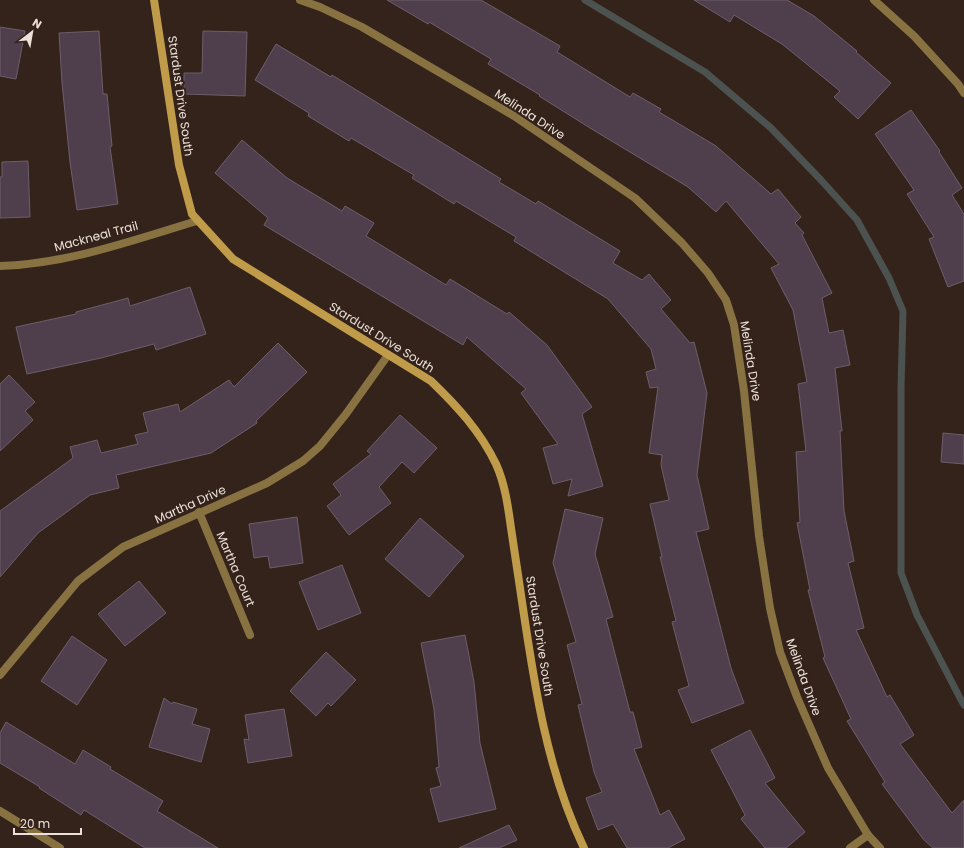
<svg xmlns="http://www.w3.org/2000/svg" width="964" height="848" font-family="Poppins,sans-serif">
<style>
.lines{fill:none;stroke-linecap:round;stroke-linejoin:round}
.stream{stroke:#4b524f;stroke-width:7}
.building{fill:#4f3f4d;stroke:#6e5d6b}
.street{stroke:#887241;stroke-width:8}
.secondary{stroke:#c09b4a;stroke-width:8}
.labels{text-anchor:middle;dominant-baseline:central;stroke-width:4;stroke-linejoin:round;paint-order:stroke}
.street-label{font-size:12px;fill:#ece1da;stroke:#34231a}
</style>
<rect width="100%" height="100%" fill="#34231a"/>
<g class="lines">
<path class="stream" d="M 585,0 L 705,72 L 771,128 L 821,180 L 857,220 L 889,278 L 903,311 L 901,388 L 901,573 L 917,615 L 960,698 L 964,705"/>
</g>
<g class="building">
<path d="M 387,0 L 481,0 L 560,46 L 557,52 L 630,97 L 633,93 L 661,109 L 659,112 L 716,146 L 771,194 L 778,189 L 801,217 L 795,223 L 804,233 L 802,235 L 832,293 L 822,298 L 829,333 L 843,330 L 850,365 L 835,368 L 842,431 L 840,431 L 844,511 L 854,561 L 848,563 L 864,628 L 856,630 L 887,697 L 890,695 L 914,735 L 900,744 L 952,813 L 964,800 L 964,848 L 933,848 L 924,840 L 882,784 L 885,782 L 847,721 L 851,719 L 823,658 L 825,657 L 808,590 L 810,590 L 797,523 L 800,522 L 796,452 L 806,451 L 798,384 L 807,382 L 793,310 L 771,268 L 779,264 L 726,201 L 716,212 L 688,187 L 590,128 L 539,96 L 540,95 L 488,64 L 491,59 L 429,22 L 428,24 Z"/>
<path d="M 694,0 L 787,0 L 814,16 L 857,51 L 856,52 L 891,83 L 858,119 L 834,97 L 840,91 L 782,44 L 734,15 L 730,22 Z"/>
<path d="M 0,27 L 25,31 L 16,79 L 0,76 Z"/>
<path d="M 99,31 L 103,94 L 107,94 L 112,146 L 110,147 L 118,204 L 77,210 L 70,162 L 62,83 L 59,33 Z"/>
<path d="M 203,31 L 247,32 L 245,96 L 184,94 L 184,73 L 202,73 Z"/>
<path d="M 276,44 L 331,77 L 332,75 L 501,179 L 499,182 L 536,204 L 538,201 L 620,251 L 613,263 L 642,280 L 649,274 L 671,300 L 661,309 L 690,343 L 694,342 L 707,393 L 697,475 L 709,529 L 696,532 L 731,668 L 744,703 L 692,723 L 678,690 L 689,686 L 672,622 L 676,621 L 660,557 L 662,557 L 650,504 L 669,500 L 661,465 L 662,455 L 649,453 L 658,387 L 650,388 L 646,372 L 656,369 L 651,349 L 608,299 L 514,241 L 516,237 L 456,201 L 454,204 L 412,178 L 414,175 L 351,138 L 349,141 L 308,116 L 309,113 L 255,80 Z"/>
<path d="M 911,110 L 940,151 L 939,152 L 962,188 L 952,195 L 964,214 L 964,281 L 948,287 L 929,239 L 934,237 L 907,194 L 914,190 L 875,134 Z"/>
<path d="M 242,140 L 287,178 L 342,211 L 345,206 L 374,223 L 366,236 L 446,285 L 450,279 L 507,314 L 509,312 L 547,345 L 592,407 L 582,414 L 603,486 L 568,496 L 572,479 L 553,484 L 543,448 L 558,444 L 521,393 L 526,389 L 467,337 L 463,345 L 264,225 L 268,218 L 215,173 Z"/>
<path d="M 28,161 L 30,217 L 0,218 L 0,177 L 2,177 L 2,162 Z"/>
<path d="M 190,287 L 206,334 L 156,350 L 154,344 L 101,358 L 27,374 L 16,327 L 76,314 L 76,312 L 128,298 L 130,306 Z"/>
<path d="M 278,343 L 307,372 L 256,421 L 257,423 L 211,453 L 116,475 L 119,488 L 90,495 L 38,533 L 0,577 L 0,511 L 73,458 L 70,447 L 97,440 L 101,453 L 138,444 L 135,435 L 148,432 L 143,413 L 178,404 L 180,412 L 229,380 L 234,387 Z"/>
<path d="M 9,375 L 35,402 L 25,411 L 33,420 L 0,451 L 0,384 Z"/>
<path d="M 400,415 L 437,448 L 414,473 L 402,462 L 379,487 L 391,503 L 349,535 L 327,506 L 341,495 L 333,484 L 371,454 L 367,451 Z"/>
<path d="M 943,433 L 964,435 L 964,464 L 941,462 Z"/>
<path d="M 565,509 L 603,518 L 595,554 L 613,617 L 606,619 L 630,712 L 633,712 L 642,747 L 634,749 L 660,815 L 669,810 L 685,839 L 668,848 L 627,848 L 613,824 L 598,830 L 586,798 L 602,792 L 594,772 L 578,705 L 582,704 L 567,645 L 576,642 L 553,563 Z"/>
<path d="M 297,517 L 303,563 L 270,568 L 268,556 L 254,558 L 249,524 Z"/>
<path d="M 420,518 L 464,556 L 429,597 L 385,559 Z"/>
<path d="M 342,565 L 361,613 L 318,630 L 299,582 Z"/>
<path d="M 139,581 L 166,613 L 125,646 L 98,614 Z"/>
<path d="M 465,635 L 474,682 L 480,743 L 496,809 L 439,822 L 430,789 L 441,786 L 436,768 L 439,767 L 434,709 L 421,643 Z"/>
<path d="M 72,636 L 107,660 L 77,705 L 41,681 Z"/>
<path d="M 326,652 L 356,680 L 331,706 L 328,703 L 316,716 L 290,691 Z"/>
<path d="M 164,698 L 172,704 L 173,702 L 197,709 L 192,724 L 210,729 L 201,762 L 149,747 Z"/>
<path d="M 284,709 L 292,756 L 248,763 L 244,739 L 249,740 L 245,715 Z"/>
<path d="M 6,722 L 75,764 L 83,750 L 111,767 L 110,769 L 163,801 L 157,811 L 218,848 L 145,848 L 84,810 L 81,815 L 39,788 L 40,787 L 0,763 L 0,733 Z"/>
<path d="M 750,730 L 775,778 L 765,783 L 805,832 L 786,848 L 765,848 L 741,819 L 745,815 L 711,750 Z"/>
<path d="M 509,825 L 517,840 L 499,848 L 459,848 Z"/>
</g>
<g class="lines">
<g class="street">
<path d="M 300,0 L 320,7 L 362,27 L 514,116 L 635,198 L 682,243 L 708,273 L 726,300 L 734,325 L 744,391 L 759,536 L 770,608 L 780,652 L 797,697 L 828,768 L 868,835 L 880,848"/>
<path d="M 874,0 L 914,36 L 958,84 L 964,93"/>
<path d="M 0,266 C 68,264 133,240 197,221"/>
<path d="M 199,512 L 250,635"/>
<path d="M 0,675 L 78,581 L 123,547 L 267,483 L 303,461 L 320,446 L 346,414 L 388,355"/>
<path d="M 0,811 L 60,848"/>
<path d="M 850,848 L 868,835"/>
</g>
<path class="secondary" d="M 154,0 L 179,165 L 192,214 L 233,259 L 431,381 C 457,406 480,431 496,464 C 505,484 508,506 511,528 C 514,548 517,568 520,588 C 533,676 545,767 584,848"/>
</g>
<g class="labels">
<g class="street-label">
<text transform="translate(181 96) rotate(82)">Stardust Drive South</text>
<text transform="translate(530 114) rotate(33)">Melinda Drive</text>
<text transform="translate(96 236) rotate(-15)">Mackneal Trail</text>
<text transform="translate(382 337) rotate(32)">Stardust Drive South</text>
<text transform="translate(751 361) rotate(81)">Melinda Drive</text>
<text transform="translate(190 504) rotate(-24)">Martha Drive</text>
<text transform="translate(236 569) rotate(67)">Martha Court</text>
<text transform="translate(540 636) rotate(81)">Stardust Drive South</text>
<text transform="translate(804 677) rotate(70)">Melinda Drive</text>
</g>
</g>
<g transform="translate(32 32) rotate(31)" stroke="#34231a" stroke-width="3" paint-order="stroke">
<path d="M0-3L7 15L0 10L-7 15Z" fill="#ece1da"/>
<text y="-6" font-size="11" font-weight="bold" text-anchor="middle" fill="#ece1da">N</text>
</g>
<path d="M14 828v6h67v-6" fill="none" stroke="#ece1da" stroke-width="2"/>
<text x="20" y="828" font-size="12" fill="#ece1da" stroke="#34231a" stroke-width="3" paint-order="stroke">20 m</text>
</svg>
